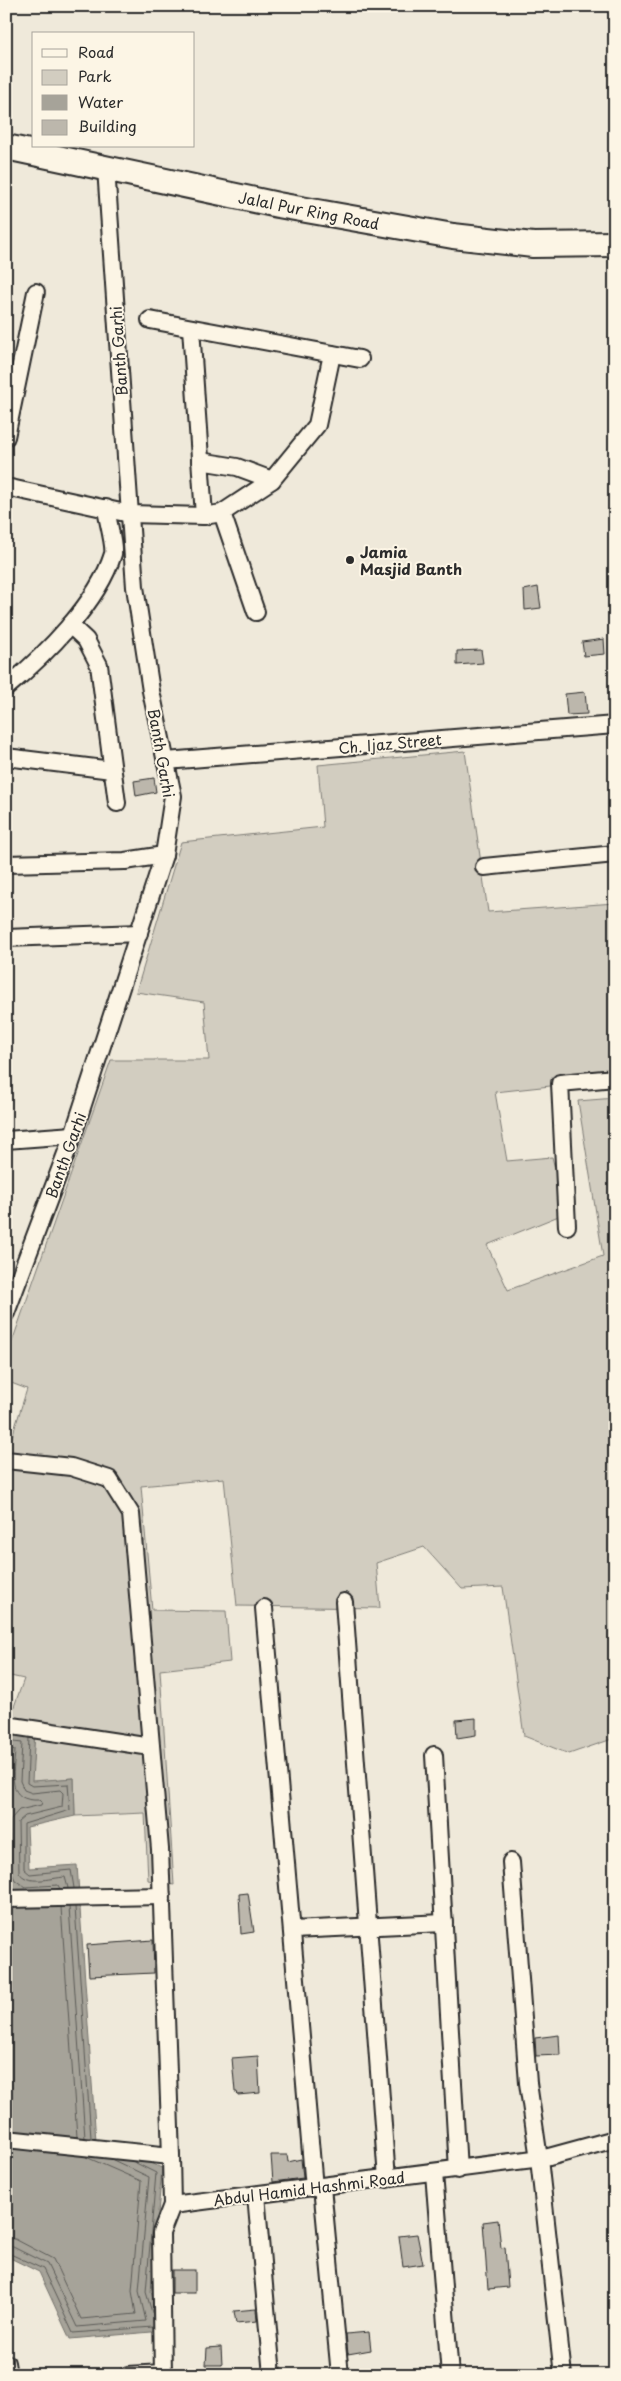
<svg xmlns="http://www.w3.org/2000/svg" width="621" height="2381" font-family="'Playpen Sans',sans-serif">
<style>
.green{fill:#d2cdc0;stroke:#7e7c76}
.water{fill:#a6a399;stroke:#75736d}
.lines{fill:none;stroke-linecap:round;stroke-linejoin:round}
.shore{stroke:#5c5b57;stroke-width:1}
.building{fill:#bcb7ac;stroke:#2b2b2b}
.street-casing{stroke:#2b2b2b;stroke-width:20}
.secondary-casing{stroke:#2b2b2b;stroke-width:28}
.street{stroke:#fcf5e5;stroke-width:16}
.secondary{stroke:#fcf5e5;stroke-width:24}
.poi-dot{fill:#2b2b2b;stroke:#fcf5e5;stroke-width:2}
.labels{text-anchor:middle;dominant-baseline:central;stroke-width:4;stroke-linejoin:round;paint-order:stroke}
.street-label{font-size:15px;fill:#2b2b2b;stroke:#fcf5e5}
.poi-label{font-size:15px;font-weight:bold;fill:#2b2b2b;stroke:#fcf5e5;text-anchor:start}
</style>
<rect width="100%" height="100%" fill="#efe9da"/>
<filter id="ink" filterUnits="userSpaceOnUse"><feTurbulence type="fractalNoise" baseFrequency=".02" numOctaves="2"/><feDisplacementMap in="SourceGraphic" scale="10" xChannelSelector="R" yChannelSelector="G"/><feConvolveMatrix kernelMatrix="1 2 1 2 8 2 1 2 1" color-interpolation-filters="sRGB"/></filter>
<g filter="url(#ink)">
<path class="green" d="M 465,751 L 488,912 L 615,903 L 615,1079 L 495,1092 L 507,1161 L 552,1157 L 566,1213 L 487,1245 L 508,1290 L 603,1256 L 578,1101 L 615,1098 L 615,1738 L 569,1754 L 524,1736 L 503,1587 L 462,1589 L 424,1547 L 376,1563 L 380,1608 L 237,1606 L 224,1478 L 141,1486 L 152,1610 L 226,1611 L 230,1662 L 160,1670 L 174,1885 L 148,1880 L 145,1813 L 75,1816 L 74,1778 L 31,1782 L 35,1730 L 7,1726 L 24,1679 L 6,1675 L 6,1456 L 27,1389 L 6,1381 L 6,1359 L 111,1060 L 209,1060 L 204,1002 L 136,992 L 181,842 L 323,827 L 318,765 Z"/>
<path class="water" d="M 6,1730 L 35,1730 L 32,1781 L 74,1778 L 75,1816 L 27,1827 L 29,1868 L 77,1865 L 96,2141 L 162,2168 L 151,2292 L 163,2331 L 70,2339 L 39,2272 L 6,2256 Z"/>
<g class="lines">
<g class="shore">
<path d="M 29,1738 L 27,1783 L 32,1786 L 68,1784 L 70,1810 L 24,1824 L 24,1869 L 30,1874 L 71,1870 L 74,1888"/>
<path d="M 6,1741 L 22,1743 L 20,1781 L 24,1790 L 32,1793 L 60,1790 L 63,1793 L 62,1807 L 25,1816 L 18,1822 L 19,1872 C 27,1886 51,1878 65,1877 L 68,1888"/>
<path d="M 6,1748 L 15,1750 C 14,1774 5,1802 40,1800 L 42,1802 L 41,1805 L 19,1810 L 10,1820 L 11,1871 L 15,1880 L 25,1887 L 58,1885 L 60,1889"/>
<path d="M 61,1907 L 77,2137"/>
<path d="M 69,1907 L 85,2138"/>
<path d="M 75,1907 L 91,2138"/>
<path d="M 132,2161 L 156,2173 L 146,2292 L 153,2316"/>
<path d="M 6,2238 L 15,2239 L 53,2259 L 81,2319 L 136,2314 L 132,2291 L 141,2181 L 86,2157"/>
<path d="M 6,2245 L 13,2247 L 47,2264 L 77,2327 L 146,2321 L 139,2291 L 149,2177 L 111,2159"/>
<path d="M 6,2252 L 43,2269 L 73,2333 L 153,2327"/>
</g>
</g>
<g class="building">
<path d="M 538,587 L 541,608 L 525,610 L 524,590 Z"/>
<path d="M 604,639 L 605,654 L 584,656 L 582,642 Z"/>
<path d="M 481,650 L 483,663 L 457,665 L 457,651 Z"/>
<path d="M 585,692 L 587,714 L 567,715 L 565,694 Z"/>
<path d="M 154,778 L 156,792 L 136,796 L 134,781 Z"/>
<path d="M 476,1718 L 476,1735 L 457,1738 L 456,1720 Z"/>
<path d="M 248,1893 L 254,1932 L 241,1934 L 239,1894 Z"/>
<path d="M 153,1940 L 154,1973 L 89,1976 L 87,1945 Z"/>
<path d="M 559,2035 L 560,2055 L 536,2056 L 535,2038 Z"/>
<path d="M 258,2056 L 260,2093 L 238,2095 L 237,2092 L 235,2092 L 232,2058 Z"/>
<path d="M 271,2155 L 287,2155 L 288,2162 L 301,2159 L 303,2178 L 273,2182 Z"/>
<path d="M 498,2220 L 501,2248 L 505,2247 L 508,2287 L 488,2289 L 483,2222 Z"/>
<path d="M 417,2234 L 423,2264 L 403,2267 L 399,2236 Z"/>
<rect x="172" y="2270" width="23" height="23"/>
<path d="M 256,2309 L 257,2321 L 236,2323 L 234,2311 Z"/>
<path d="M 369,2332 L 371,2350 L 348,2354 L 346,2334 Z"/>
<path d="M 221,2347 L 222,2365 L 206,2365 L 207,2348 Z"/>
</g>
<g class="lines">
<g class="street-casing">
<g id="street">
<path d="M 150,320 L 360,359"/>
<path d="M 191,328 L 204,516"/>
<path d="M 6,437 L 36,292"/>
<path d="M 200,461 L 237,467 L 272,480"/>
<path d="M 6,487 L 130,514 L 204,516 L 222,513 L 272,480 L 317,425 L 332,354"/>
<path d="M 222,513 L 256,612"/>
<path d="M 70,625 L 86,640 L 99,665 L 117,803"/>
<path d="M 6,688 C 45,655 98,603 113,554 C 115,545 107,519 106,508"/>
<path d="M 6,757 L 112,770"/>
<path d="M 166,761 L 615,725"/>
<path d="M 6,864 L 125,861 L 164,855"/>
<path d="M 484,867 L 615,854"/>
<path d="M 6,938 L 139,933"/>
<path d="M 6,1140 L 73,1135"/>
<path d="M 567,1226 L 560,1083 L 615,1078"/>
<path d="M 6,1313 L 73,1135 L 164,855 L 173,796 L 151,691 L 135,587 L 106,168"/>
<path d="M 6,1460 L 71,1467 L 109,1479 L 131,1514 L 160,1849 L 171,2156 L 6,2139"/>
<path d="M 344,1602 L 387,2179"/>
<path d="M 264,1608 L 314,2188"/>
<path d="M 6,1725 L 151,1747"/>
<path d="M 434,1755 L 458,2170"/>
<path d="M 511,1862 L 528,2083 L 539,2159 L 563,2375"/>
<path d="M 6,1899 L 162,1896"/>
<path d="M 292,1930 L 444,1923"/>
<path d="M 171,2156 L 172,2205"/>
<path d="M 434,2173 L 450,2375"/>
<path d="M 322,2187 L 340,2375"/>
<path d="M 256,2195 L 272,2375"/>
<path d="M 6,2363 L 8,2375"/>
<path d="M 128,2375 L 163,2373"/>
<path d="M 163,2375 L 161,2233 L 172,2205 L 549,2157 L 615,2139"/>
</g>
</g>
<g class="secondary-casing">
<path id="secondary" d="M 6,147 L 278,205 L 453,236 L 533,245 L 615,244"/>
</g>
<use href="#street" class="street"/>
<use href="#secondary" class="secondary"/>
</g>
</g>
<circle class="poi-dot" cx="350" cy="560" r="5"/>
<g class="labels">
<g class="street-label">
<text transform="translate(309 210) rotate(11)">Jalal Pur Ring Road</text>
<text transform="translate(118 351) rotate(-94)">Banth Garhi</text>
<text transform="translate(390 743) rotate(-5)">Ch. Ijaz Street</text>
<text transform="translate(162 753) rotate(80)">Banth Garhi</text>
<text transform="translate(65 1155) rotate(-70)">Banth Garhi</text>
<text transform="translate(309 2188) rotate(-7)">Abdul Hamid Hashmi Road</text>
</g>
<g class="poi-label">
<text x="360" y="551">Jamia<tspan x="360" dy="17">Masjid Banth</tspan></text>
</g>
</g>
<rect width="621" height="2381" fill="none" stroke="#fcf5e5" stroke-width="25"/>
<rect x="12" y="12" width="596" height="2356" fill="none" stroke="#2b2b2b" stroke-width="2" filter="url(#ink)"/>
<rect x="32" y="32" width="162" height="115" fill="#fcf5e5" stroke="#a8a49b"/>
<rect x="42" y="49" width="25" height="8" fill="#fcf5e5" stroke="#a8a49b"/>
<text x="78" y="58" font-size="15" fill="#2b2b2b">Road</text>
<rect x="42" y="70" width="25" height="15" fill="#d2cdc0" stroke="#a8a49b"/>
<text x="78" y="82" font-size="15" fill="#2b2b2b">Park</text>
<rect x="42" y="95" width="25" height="15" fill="#a6a399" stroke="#a8a49b"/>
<text x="78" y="108" font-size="15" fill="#2b2b2b">Water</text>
<rect x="42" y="120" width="25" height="15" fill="#bcb7ac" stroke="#a8a49b"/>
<text x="78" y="132" font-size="15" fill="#2b2b2b">Building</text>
</svg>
